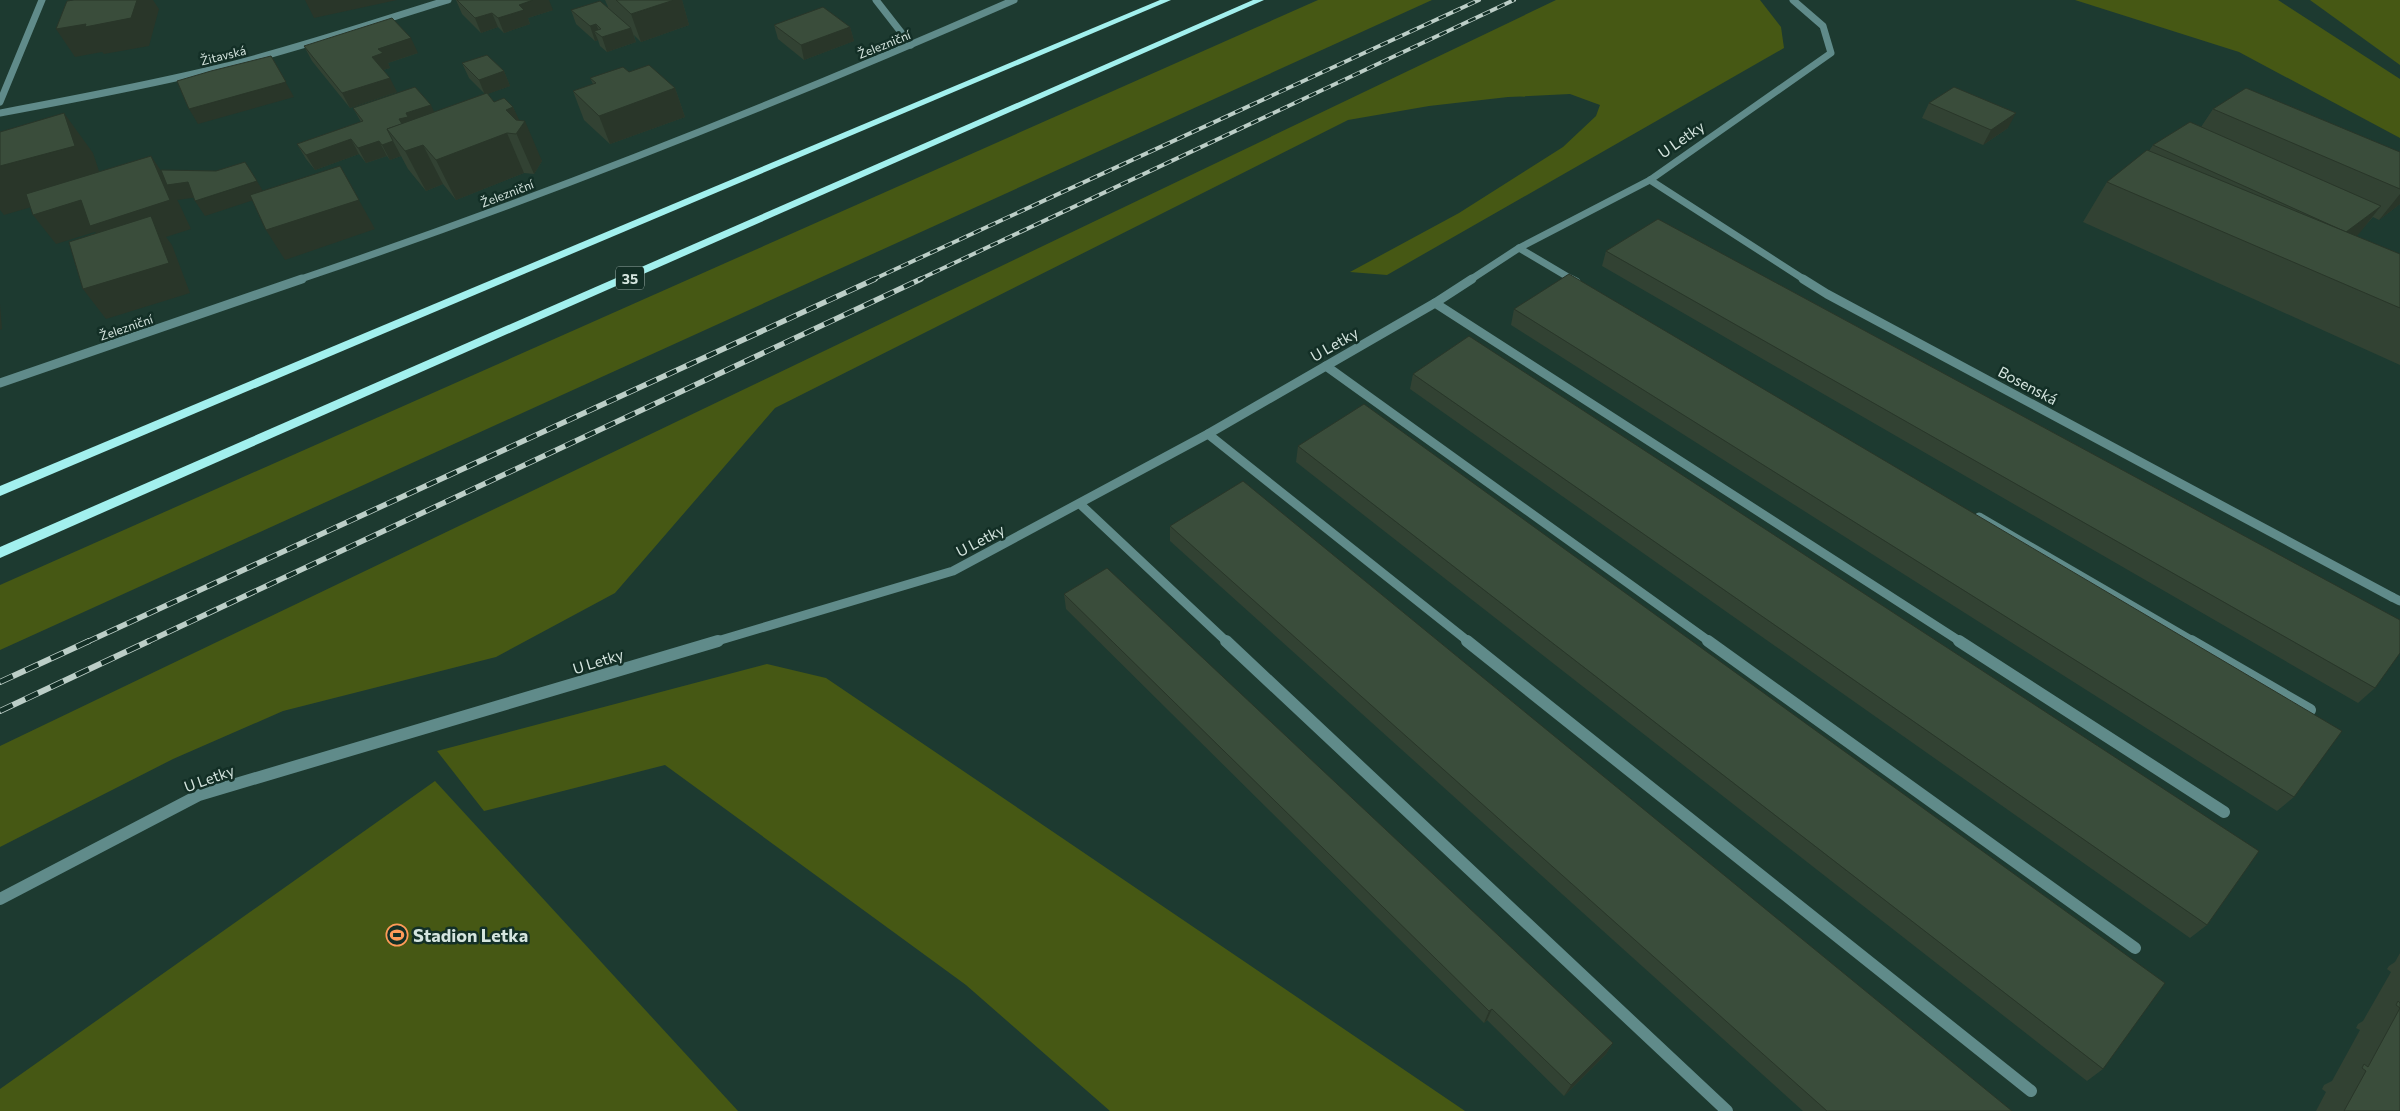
<svg xmlns="http://www.w3.org/2000/svg" width="2400" height="1111" font-family="Commissioner,sans-serif">
<style>
.green{fill:#465814}
.lines{fill:none;stroke-linecap:round;stroke-linejoin:round}
.service-far2{stroke:#608b8a;stroke-width:7}
.service-far1{stroke:#608b8a;stroke-width:9}
.service{stroke:#608b8a;stroke-width:12}
.minor-far2{stroke:#608b8a;stroke-width:7}
.minor-far1{stroke:#608b8a;stroke-width:9}
.minor{stroke:#608b8a;stroke-width:12}
.trunk{fill:#a2f0ee;fill-rule:evenodd}
.rail-far2-casing{stroke:#bccec7;stroke-width:4}
.rail-far1-casing{stroke:#bccec7;stroke-width:5.5}
.rail-casing{stroke:#bccec7;stroke-width:6}
.rail-far2{stroke:#132f26;stroke-width:2.5;stroke-dasharray:8;stroke-linecap:butt}
.rail-far1{stroke:#132f26;stroke-width:4;stroke-dasharray:11;stroke-linecap:butt}
.rail{stroke:#132f26;stroke-width:4.5;stroke-dasharray:14;stroke-linecap:butt}
.wall{fill:#324233}
.shaded-wall{fill:#293629}
.building{fill:#3a4d3b;stroke:#293629}
.labels{text-anchor:middle;dominant-baseline:central;stroke-width:5;stroke-linejoin:round;paint-order:stroke}
.far-street-label{font-size:12px;fill:#d5e5df;stroke:#132f26}
.shield{fill:#132f26;stroke:#9baea8;stroke-width:1}
.shield-label{font-size:14px;font-weight:bold;fill:#d5e5df}
.street-label{font-size:15px;fill:#d5e5df;stroke:#132f26}
.near-poi-label{font-size:18px;font-weight:bold;fill:#d5e5df;stroke:#132f26;text-anchor:start}
</style>
<rect width="100%" height="100%" fill="#1d3a30"/>
<g class="green">
<path d="M 1318,0 L 1432,0 L 0,650 L 0,585 Z"/>
<path d="M 1556,0 L 1760,0 L 1781,27 L 1784,48 L 1387,275 L 1350,272 L 1459,213 L 1563,147 L 1596,116 L 1600,105 L 1570,94 L 1508,97 L 1429,106 L 1348,120 L 775,408 L 615,593 L 496,657 L 283,711 L 173,759 L 0,847 L 0,746 Z"/>
<path d="M 2075,0 L 2278,0 L 2400,79 L 2400,138 L 2239,52 Z"/>
<path d="M 2310,0 L 2400,0 L 2400,65 Z"/>
<path d="M 767,664 L 826,678 L 1465,1111 L 1110,1111 L 966,985 L 665,765 L 484,811 L 437,751 Z"/>
<path d="M 435,781 L 738,1111 L 0,1111 L 0,1089 Z"/>
</g>
<g class="lines">
<g class="service-far2">
<path d="M 1650,180 L 1805,280"/>
<path d="M 1519,248 L 1573,280"/>
</g>
<g class="service-far1">
<path d="M 1570,279 L 1576,282"/>
<path d="M 1803,279 L 1827,294 L 2392,597"/>
<path d="M 1435,303 L 1961,642"/>
<path d="M 1326,366 L 1710,642"/>
<path d="M 1208,434 L 1469,642"/>
<path d="M 1080,504 L 1227,642"/>
<path d="M 1979,517 L 2194,642"/>
</g>
<g class="service">
<path d="M 1226,641 L 1727,1111"/>
<path d="M 1467,641 L 2031,1091"/>
<path d="M 1708,641 L 2135,948"/>
<path d="M 1959,641 L 2224,812"/>
<path d="M 2191,641 L 2310,710"/>
</g>
<g class="minor-far2">
<path d="M 876,0 L 911,45"/>
<path d="M 0,102 L 42,0"/>
<path d="M 0,113 C 75,99 149,85 223,67 C 299,48 373,23 448,0"/>
<path d="M 298,280 C 541,198 779,103 1014,0"/>
<path d="M 1470,280 L 1519,248 L 1650,180 L 1831,53 L 1823,26 L 1793,0"/>
</g>
<g class="minor-far1">
<path d="M 0,383 L 302,279"/>
<path d="M 2392,597 L 2400,601"/>
<path d="M 714,642 L 953,571 L 1208,434 L 1435,303 L 1472,279"/>
</g>
<path class="minor" d="M 0,899 L 199,795 L 718,641"/>
<g class="trunk">
<path d="M 1160,0 L 1171,0 L 0,496 L 0,486 Z"/>
<path d="M 1253,0 L 1264,0 L 0,558 L 0,547 Z"/>
</g>
<g class="rail-far2-casing">
<g id="rail-far2">
<path d="M 872,280 L 1479,0"/>
<path d="M 918,280 L 1514,0"/>
</g>
</g>
<g class="rail-far1-casing">
<g id="rail-far1">
<path d="M 87,642 L 875,279"/>
<path d="M 147,642 L 921,279"/>
</g>
</g>
<g class="rail-casing">
<g id="rail">
<path d="M 0,682 L 89,641"/>
<path d="M 0,711 L 149,641"/>
</g>
</g>
<use href="#rail-far2" class="rail-far2"/>
<use href="#rail-far1" class="rail-far1"/>
<use href="#rail" class="rail"/>
</g>
<g class="wall">
<path d="M 456,0 L 553,10 L 528,18 L 530,24 L 504,33 L 498,27 L 481,33 L 462,14 Z"/>
<path d="M 605,0 L 682,0 L 689,25 L 641,42 L 634,35 L 636,42 L 607,52 L 600,46 L 598,40 L 595,41 L 576,24 L 571,10 L 608,7 Z"/>
<path d="M 774,25 L 850,27 L 854,41 L 804,60 L 778,39 Z"/>
<path d="M 304,46 L 418,53 L 388,63 L 390,68 L 383,70 L 397,92 L 350,108 L 312,61 Z"/>
<path d="M 462,63 L 504,71 L 510,86 L 487,94 L 494,102 L 513,107 L 519,121 L 542,161 L 534,174 L 524,173 L 456,200 L 443,184 L 426,191 L 408,169 L 401,156 L 390,160 L 387,156 L 366,163 L 359,154 L 315,170 L 306,159 L 297,144 L 361,122 L 353,108 L 435,112 L 485,94 L 469,78 Z"/>
<path d="M 629,72 L 675,88 L 685,117 L 610,144 L 584,120 L 573,91 L 593,84 L 590,78 Z"/>
<path d="M 1929,103 L 2008,128 L 1983,145 L 1922,118 Z"/>
<path d="M 2213,109 L 2400,152 L 2400,204 L 2379,220 L 2373,217 L 2356,236 L 2400,254 L 2400,365 L 2083,222 L 2107,182 L 2149,151 L 2153,145 L 2201,127 Z"/>
<path d="M 1606,251 L 2375,688 L 2358,703 L 1602,266 Z"/>
<path d="M 1514,309 L 2294,797 L 2277,811 L 1511,325 Z"/>
<path d="M 1413,374 L 2207,925 L 2190,938 L 1410,389 Z"/>
<path d="M 1298,446 L 2103,1069 L 2087,1081 L 1296,462 Z"/>
<path d="M 1170,526 L 2012,1111 L 1803,1111 L 1170,541 Z"/>
<path d="M 1064,594 L 1613,1043 L 1606,1054 L 1564,1096 L 1487,1020 L 1484,1023 L 1066,609 Z"/>
<path d="M 2400,953 L 2400,1111 L 2316,1111 L 2326,1092 L 2322,1089 L 2324,1085 L 2332,1081 L 2360,1030 L 2356,1028 L 2358,1024 L 2363,1021 L 2391,972 L 2387,969 L 2389,966 L 2395,962 Z"/>
</g>
<g class="shaded-wall">
<path d="M 137,0 L 153,0 L 159,9 L 149,46 L 104,54 L 102,52 L 75,57 L 56,29 Z"/>
<path d="M 305,0 L 397,0 L 314,18 Z"/>
<path d="M 533,0 L 549,0 L 553,10 L 528,18 L 530,24 L 504,33 L 498,18 L 519,5 Z"/>
<path d="M 674,0 L 682,0 L 689,25 L 641,42 L 631,14 Z"/>
<path d="M 492,13 L 498,27 L 481,33 L 475,18 Z"/>
<path d="M 596,24 L 601,36 L 594,31 L 598,40 L 595,41 L 590,26 Z"/>
<path d="M 850,27 L 854,41 L 804,60 L 801,45 Z"/>
<path d="M 631,28 L 636,42 L 607,52 L 602,37 Z"/>
<path d="M 411,38 L 418,53 L 388,63 L 390,68 L 379,71 L 372,57 L 378,49 Z"/>
<path d="M 271,56 L 294,97 L 198,124 L 189,109 Z"/>
<path d="M 504,71 L 510,86 L 485,95 L 479,80 Z"/>
<path d="M 390,78 L 397,92 L 350,108 L 342,93 Z"/>
<path d="M 675,88 L 685,117 L 610,144 L 599,116 Z"/>
<path d="M 431,105 L 438,120 L 392,136 L 399,119 L 406,113 Z"/>
<path d="M 513,107 L 522,126 L 525,121 L 542,161 L 534,174 L 506,110 Z"/>
<path d="M 64,113 L 93,153 L 104,186 L 4,215 L 0,210 L 0,166 Z"/>
<path d="M 2016,113 L 2008,128 L 1983,145 L 1991,130 Z"/>
<path d="M 507,133 L 524,173 L 456,200 L 436,160 Z"/>
<path d="M 351,139 L 359,154 L 315,170 L 306,155 Z"/>
<path d="M 379,141 L 387,156 L 366,163 L 358,148 Z"/>
<path d="M 393,141 L 401,156 L 390,160 L 382,145 Z"/>
<path d="M 423,145 L 443,184 L 426,191 L 405,151 Z"/>
<path d="M 151,156 L 170,184 L 188,182 L 198,197 L 178,200 L 177,199 L 191,229 L 166,237 L 172,245 L 190,293 L 106,319 L 83,289 L 112,255 L 95,232 L 56,244 L 33,215 Z"/>
<path d="M 340,166 L 375,229 L 285,260 L 266,230 Z"/>
<path d="M 257,181 L 266,196 L 205,216 L 195,201 Z"/>
<path d="M 2400,194 L 2400,204 L 2379,220 Z"/>
<path d="M 2381,206 L 2358,235 L 2323,261 L 2346,232 Z"/>
<path d="M 0,304 L 2,329 L 0,330 Z"/>
<path d="M 1492,1009 L 1487,1020 L 1484,1023 L 1489,1011 Z"/>
<path d="M 1613,1043 L 1606,1054 L 1564,1096 L 1571,1085 Z"/>
</g>
<g class="building">
<path d="M 74,0 L 137,0 L 131,18 L 85,27 L 86,24 L 56,29 L 67,1 Z"/>
<path d="M 457,0 L 533,0 L 519,5 L 524,10 L 498,18 L 492,13 L 475,18 Z"/>
<path d="M 616,0 L 674,0 L 631,14 Z"/>
<path d="M 600,1 L 631,28 L 602,37 L 594,31 L 601,29 L 596,24 L 590,26 L 571,10 Z"/>
<path d="M 823,7 L 850,27 L 801,45 L 774,25 Z"/>
<path d="M 392,18 L 411,38 L 378,49 L 383,53 L 372,57 L 390,78 L 342,93 L 304,46 Z"/>
<path d="M 487,55 L 504,71 L 479,80 L 462,63 Z"/>
<path d="M 271,56 L 286,82 L 189,109 L 177,81 L 211,71 Z"/>
<path d="M 649,65 L 675,88 L 599,116 L 573,91 L 596,83 L 590,78 L 623,67 L 629,72 Z"/>
<path d="M 415,87 L 431,105 L 406,113 L 408,117 L 399,119 L 402,124 L 387,129 L 393,141 L 382,145 L 379,141 L 358,148 L 351,139 L 306,155 L 297,144 L 363,121 L 353,108 Z"/>
<path d="M 1954,87 L 2016,113 L 1991,130 L 1929,103 Z"/>
<path d="M 2246,88 L 2400,152 L 2400,189 L 2213,109 Z"/>
<path d="M 487,93 L 494,102 L 504,98 L 513,107 L 506,110 L 516,120 L 525,121 L 516,134 L 507,133 L 436,160 L 423,145 L 405,151 L 387,129 Z"/>
<path d="M 64,113 L 75,146 L 0,166 L 0,132 Z"/>
<path d="M 2190,122 L 2381,206 L 2346,232 L 2153,145 Z"/>
<path d="M 2147,150 L 2400,254 L 2400,308 L 2107,182 Z"/>
<path d="M 151,156 L 170,200 L 90,226 L 81,200 L 33,215 L 26,194 Z"/>
<path d="M 245,162 L 257,181 L 195,201 L 188,182 L 167,185 L 161,170 L 216,171 Z"/>
<path d="M 340,166 L 359,200 L 266,230 L 250,195 Z"/>
<path d="M 151,216 L 169,263 L 83,289 L 69,242 Z"/>
<path d="M 1658,219 L 2400,620 L 2400,653 L 2375,688 L 1606,251 Z"/>
<path d="M 1569,274 L 2342,731 L 2294,797 L 1514,309 Z"/>
<path d="M 1469,336 L 2259,851 L 2207,925 L 1413,374 Z"/>
<path d="M 1364,404 L 2165,983 L 2103,1069 L 1298,446 Z"/>
<path d="M 1243,481 L 2012,1111 L 1827,1111 L 1170,526 Z"/>
<path d="M 1107,568 L 1613,1043 L 1571,1085 L 1492,1009 L 1489,1011 L 1064,594 Z"/>
<path d="M 2398,1001 L 2400,1003 L 2400,1111 L 2344,1111 L 2366,1071 L 2362,1068 L 2364,1064 L 2368,1067 L 2400,1008 L 2396,1005 Z"/>
</g>
<defs>
<g id="stadium-ring" transform="scale(1.125)"><circle r="9.5" fill="#132f26" stroke="#fe9b59" stroke-width="1.5"/><path d="M0-5a6.5 5 0 1 0 0 10a6.5 5 0 1 0 0-10ZM-3.5-1.8h7v3.6h-7Z" fill="#fe9b59"/></g>
</defs>
<g fill-rule="evenodd">
<use href="#stadium-ring" x="397" y="935"/>
</g>
<g class="labels">
<g class="far-street-label">
<text transform="translate(884 44) rotate(-22)">Železniční</text>
<text transform="translate(223 55) rotate(-14)">Žitavská</text>
<text transform="translate(507 193) rotate(-21)">Železniční</text>
<text transform="translate(126 327) rotate(-19)">Železniční</text>
</g>
<rect class="shield" x="616" y="266.5" width="28" height="23" rx="4"/>
<g class="shield-label">
<text x="630" y="278">35</text>
</g>
<g class="street-label">
<text transform="translate(1681 139) rotate(-35)">U Letky</text>
<text transform="translate(1334 344) rotate(-30)">U Letky</text>
<text transform="translate(2028 385) rotate(28)">Bosenská</text>
<text transform="translate(980 540) rotate(-28)">U Letky</text>
<text transform="translate(598 661) rotate(-17)">U Letky</text>
<text transform="translate(209 778) rotate(-20)">U Letky</text>
</g>
<g class="near-poi-label">
<text x="413" y="935">Stadion Letka</text>
</g>
</g>
</svg>
